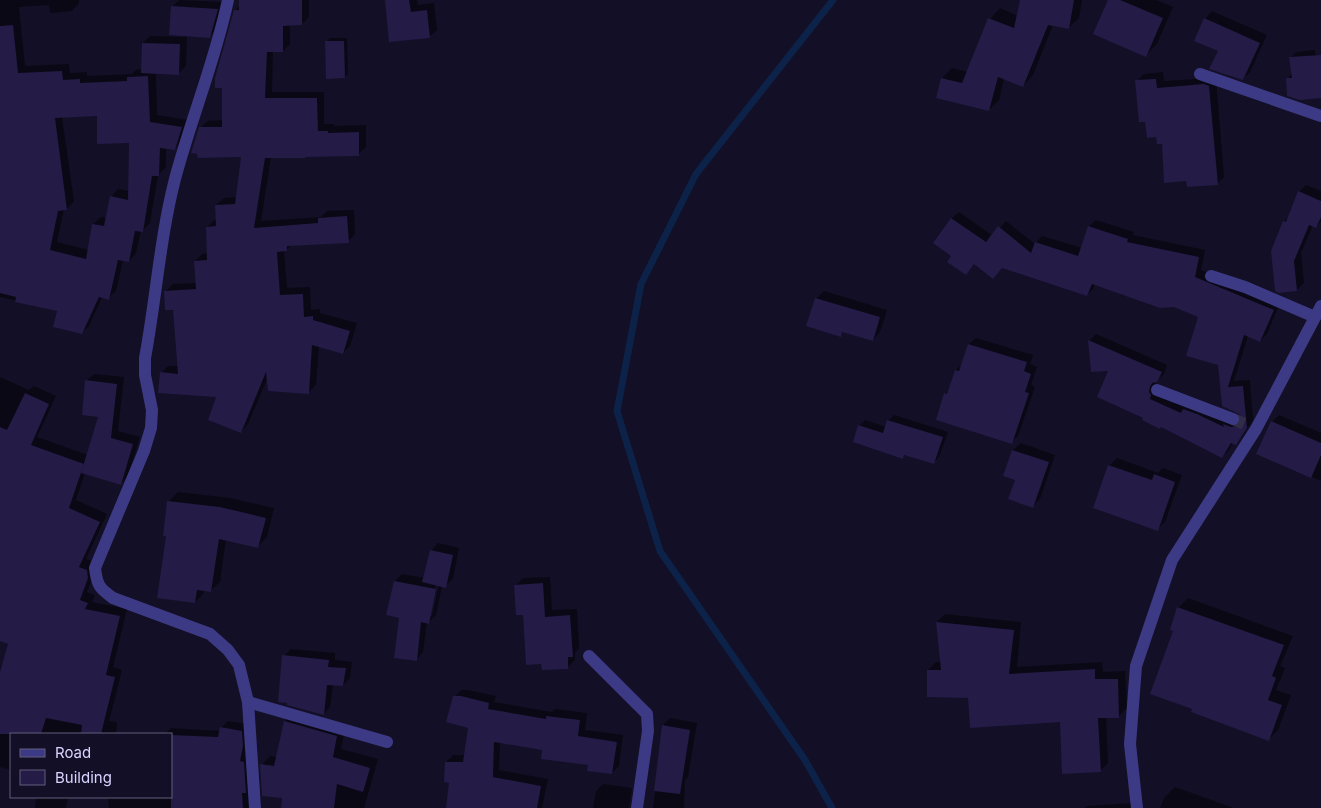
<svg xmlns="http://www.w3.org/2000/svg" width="1321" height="808" font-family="Inter,sans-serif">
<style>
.shadow{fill:#0007;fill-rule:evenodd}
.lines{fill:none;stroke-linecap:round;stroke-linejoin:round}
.stream{stroke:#0c2248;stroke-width:7}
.building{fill:#241b47;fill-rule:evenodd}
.minor-tunnel{stroke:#312d47;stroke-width:12;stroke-dasharray:12 6;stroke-linecap:butt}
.service{stroke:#3d3a85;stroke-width:12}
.minor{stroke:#3d3a85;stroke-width:12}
</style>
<rect width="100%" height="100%" fill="#130f26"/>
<g class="shadow">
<path d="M 0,0 L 79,0 L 79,3 L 72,11 L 50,13 L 49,5 L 19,7 L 25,66 L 69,64 L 70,73 L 87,72 L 87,76 L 132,74 L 136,70 L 142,69 L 143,43 L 150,36 L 185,37 L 172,7 L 179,0 L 224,2 L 217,29 L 210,36 L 187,35 L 186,66 L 179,73 L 156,73 L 157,115 L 189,120 L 182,142 L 174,149 L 166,148 L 166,167 L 158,175 L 150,223 L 142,231 L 141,230 L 136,253 L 129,261 L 123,260 L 116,291 L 108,298 L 102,297 L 89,326 L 81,333 L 59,310 L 0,297 ZM 98,115 L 130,142 L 129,191 L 118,189 L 111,197 L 107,218 L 101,217 L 93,224 L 89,250 L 57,242 L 64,209 L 67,209 L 74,201 L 62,117 Z"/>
<path d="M 240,0 L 309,0 L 309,17 L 302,24 L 290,25 L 290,44 L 283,51 L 273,51 L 272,92 L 324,92 L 324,124 L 334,124 L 334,126 L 366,125 L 366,147 L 358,155 L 271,157 L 261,221 L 321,217 L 327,211 L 354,210 L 355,234 L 348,242 L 292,244 L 287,250 L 284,250 L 287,288 L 310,287 L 311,310 L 320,309 L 320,313 L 357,323 L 350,346 L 343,353 L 319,346 L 316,385 L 308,393 L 268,377 L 248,424 L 241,432 L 218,396 L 161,373 L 168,366 L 179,366 L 174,308 L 165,292 L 173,284 L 196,283 L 195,261 L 202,254 L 208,253 L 207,227 L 214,220 L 217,220 L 216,205 L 224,198 L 237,197 L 242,156 L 200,128 L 208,121 L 223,120 L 235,11 L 240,5 Z"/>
<path d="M 386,0 L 417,0 L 418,5 L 434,3 L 437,30 L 429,37 Z"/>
<path d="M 1021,0 L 1082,0 L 1079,18 L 1068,28 L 1053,25 L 1033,75 L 1023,86 L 1004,78 L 999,100 L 989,110 L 942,78 L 952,68 L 968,72 L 990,19 L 1000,8 L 1018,16 Z"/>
<path d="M 1109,0 L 1156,0 L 1173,7 L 1157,44 L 1146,55 Z"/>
<path d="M 1212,11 L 1267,35 L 1250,72 L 1243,79 L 1219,51 L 1205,19 Z"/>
<path d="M 330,38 L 347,38 L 348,74 L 345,77 L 327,41 Z"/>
<path d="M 1315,50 L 1316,59 L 1321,61 L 1321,98 L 1287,79 L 1292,74 L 1291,58 L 1296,52 Z"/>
<path d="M 1163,72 L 1164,81 L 1212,78 L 1216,79 L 1224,177 L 1217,184 L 1188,179 L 1146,120 L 1137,81 L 1144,74 Z"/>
<path d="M 1306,185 L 1321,191 L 1321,221 L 1316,227 L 1313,225 L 1301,253 L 1304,283 L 1297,290 L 1284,222 L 1289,217 L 1299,192 Z"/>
<path d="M 959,212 L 993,236 L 1006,221 L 1035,244 L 1042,236 L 1082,248 L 1089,226 L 1096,220 L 1134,232 L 1133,235 L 1205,250 L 1201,270 L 1280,303 L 1267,334 L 1260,341 L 1248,336 L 1234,381 L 1250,380 L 1253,420 L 1242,437 L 1236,444 L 1233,442 L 1229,450 L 1222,457 L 1145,417 L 1110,370 L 1092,371 L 1090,340 L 1096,334 L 1167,365 L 1164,374 L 1156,381 L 1155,385 L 1238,421 L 1242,420 L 1240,413 L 1223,405 L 1219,364 L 1200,316 L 1175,305 L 1095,284 L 1094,288 L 1087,295 L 1002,267 L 993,278 L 975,263 L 966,273 L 953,256 L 935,243 L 952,218 Z"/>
<path d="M 824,291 L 887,310 L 880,332 L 873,340 L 844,331 L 840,335 L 808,325 L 817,298 Z"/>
<path d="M 976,338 L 1033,355 L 1030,364 L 1037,367 L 1031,385 L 1035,387 L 1018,436 L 1011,442 L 945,394 L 950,390 L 956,370 L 963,364 L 969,344 Z"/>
<path d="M 94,374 L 124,377 L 118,431 L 140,437 L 128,476 L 121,484 L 85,473 L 76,500 L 107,514 L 86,559 L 95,562 L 96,570 L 87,592 L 95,595 L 92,602 L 127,609 L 113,667 L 122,670 L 109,721 L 117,722 L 116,734 L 11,734 L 11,770 L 0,767 L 0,677 L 10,643 L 0,640 L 0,377 L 29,390 L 34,386 L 56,396 L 37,437 L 88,455 L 100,415 L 86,381 Z"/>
<path d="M 894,415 L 948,432 L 939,457 L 933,463 L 906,454 L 903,457 L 859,426 L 865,420 L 886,427 L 888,421 Z"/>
<path d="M 1279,415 L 1321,433 L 1321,481 L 1258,453 L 1272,422 Z"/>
<path d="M 1021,443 L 1055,455 L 1040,499 L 1033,506 L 1016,479 L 1005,475 L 1013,450 Z"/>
<path d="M 1117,458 L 1158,473 L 1163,468 L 1182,475 L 1165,522 L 1157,529 L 1109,466 Z"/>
<path d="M 178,492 L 230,498 L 274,508 L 267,537 L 257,547 L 226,539 L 220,582 L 210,591 L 204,590 L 204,593 L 195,602 L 167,535 L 168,502 Z"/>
<path d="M 438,543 L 459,548 L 453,579 L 445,586 L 442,586 L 436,615 L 429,622 L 427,622 L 423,652 L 416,660 L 400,617 L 395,581 L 402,574 L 425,578 L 431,551 ZM 436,583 L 439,583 L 432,616 L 430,616 Z"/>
<path d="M 550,577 L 552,610 L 577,609 L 579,648 L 575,653 L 575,660 L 568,667 L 515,586 L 523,578 Z"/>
<path d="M 1188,598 L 1293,636 L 1280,666 L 1285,668 L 1276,690 L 1291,695 L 1278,730 L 1269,739 L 1194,708 L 1174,630 L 1178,608 Z"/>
<path d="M 945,614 L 1021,622 L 1017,667 L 1102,662 L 1103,672 L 1125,671 L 1127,708 L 1119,716 L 1106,717 L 1108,763 L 1100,771 L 1061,721 L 970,697 L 928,670 L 936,662 L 942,662 L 937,622 Z"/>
<path d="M 291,649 L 335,653 L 335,660 L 352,662 L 350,678 L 343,685 L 333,684 L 330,707 L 324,714 L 284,656 Z"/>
<path d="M 461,690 L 468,690 L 496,696 L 494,702 L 552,712 L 555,709 L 587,713 L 585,730 L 623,735 L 619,766 L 612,773 L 544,749 L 500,742 L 499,770 L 548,779 L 542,808 L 447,808 L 451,781 L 446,762 L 453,755 L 465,755 L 469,727 L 454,697 Z"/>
<path d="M 293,713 L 345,728 L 341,749 L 378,759 L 364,808 L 282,808 L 283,797 L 262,765 L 270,756 L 277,757 L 285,721 Z"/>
<path d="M 670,718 L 697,723 L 688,777 L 685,780 L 684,807 L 686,808 L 653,808 L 663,725 Z"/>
<path d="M 228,721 L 248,724 L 250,808 L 109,808 L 108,797 L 171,797 L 171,734 L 165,734 L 171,728 L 221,731 L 221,728 Z"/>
<path d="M 603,784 L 632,788 L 629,808 L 593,808 L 596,791 Z"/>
<path d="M 1175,787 L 1234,808 L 1160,808 L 1164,798 Z"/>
<path d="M 36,797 L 68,797 L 66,808 L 35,808 Z"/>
<path d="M 1133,803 L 1133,808 L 1085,808 L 1087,806 Z"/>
</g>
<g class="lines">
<path class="stream" d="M 832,808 L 805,760 L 660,551 L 617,411 L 641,284 L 696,174 L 833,0"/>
</g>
<g class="building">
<path d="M 239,0 L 302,0 L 302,25 L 283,26 L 283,52 L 267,52 L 265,98 L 317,98 L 318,131 L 328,131 L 328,133 L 359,132 L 359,156 L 305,157 L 305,158 L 265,158 L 254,228 L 318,223 L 318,218 L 347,216 L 349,243 L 287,246 L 287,251 L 277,252 L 280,295 L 303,294 L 304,317 L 313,316 L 313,320 L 350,331 L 343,354 L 312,345 L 309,394 L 268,391 L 266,372 L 241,433 L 208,420 L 216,397 L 158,393 L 160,372 L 178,374 L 173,310 L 165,310 L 164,291 L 196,289 L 194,261 L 207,260 L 206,227 L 216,226 L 215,205 L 235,204 L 241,157 L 198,158 L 197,154 L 191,153 L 199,127 L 222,127 L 222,88 L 215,88 L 215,78 L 234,10 L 239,10 Z"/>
<path d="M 385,0 L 409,0 L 411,12 L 427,10 L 430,38 L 389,42 Z"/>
<path d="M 1020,0 L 1074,0 L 1069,29 L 1048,25 L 1023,87 L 998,77 L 989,111 L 936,98 L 941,78 L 962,83 L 988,18 L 1014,28 Z"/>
<path d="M 1108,0 L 1120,0 L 1163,18 L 1146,57 L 1093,34 Z"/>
<path d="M 171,6 L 218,9 L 210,38 L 169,35 Z"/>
<path d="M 1204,18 L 1260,43 L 1243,80 L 1209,69 L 1218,51 L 1194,41 Z"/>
<path d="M 13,25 L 18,73 L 62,71 L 63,80 L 80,79 L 80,83 L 127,81 L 127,77 L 148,76 L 150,122 L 182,127 L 175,150 L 160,148 L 159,176 L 152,176 L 143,232 L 135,231 L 129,262 L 118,260 L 109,300 L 99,297 L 82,334 L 53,327 L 57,311 L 15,302 L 16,297 L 0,293 L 0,26 ZM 97,116 L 97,144 L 129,143 L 128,200 L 110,196 L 104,226 L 92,224 L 86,259 L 50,250 L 58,211 L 67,210 L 55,118 Z"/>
<path d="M 325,41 L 344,41 L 345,78 L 326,79 Z"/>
<path d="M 142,43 L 180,44 L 179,75 L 141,73 Z"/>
<path d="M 1321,55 L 1321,98 L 1300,100 L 1287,96 L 1286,78 L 1292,78 L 1289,57 Z"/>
<path d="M 1156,79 L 1157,88 L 1204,84 L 1209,86 L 1218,185 L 1187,187 L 1186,181 L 1164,183 L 1162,144 L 1157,144 L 1156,137 L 1147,138 L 1145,122 L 1139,122 L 1135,80 Z"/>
<path d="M 1298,191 L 1321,201 L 1321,217 L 1316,228 L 1309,225 L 1294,261 L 1297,291 L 1279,293 L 1275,291 L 1271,251 L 1283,221 L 1286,222 Z"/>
<path d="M 951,218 L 986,242 L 998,226 L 1031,253 L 1035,242 L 1078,256 L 1088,226 L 1128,239 L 1127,242 L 1199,257 L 1195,277 L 1274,310 L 1260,342 L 1244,335 L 1228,387 L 1243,386 L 1247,428 L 1236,445 L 1231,443 L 1222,458 L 1161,427 L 1160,429 L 1142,420 L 1143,418 L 1097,397 L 1108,371 L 1091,372 L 1088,340 L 1162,372 L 1157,382 L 1152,383 L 1150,387 L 1149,392 L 1151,395 L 1150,399 L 1181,413 L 1183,409 L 1197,414 L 1224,427 L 1223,424 L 1231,427 L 1238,426 L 1241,418 L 1239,414 L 1222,406 L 1218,365 L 1186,356 L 1198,317 L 1174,307 L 1160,308 L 1092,284 L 1087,296 L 1002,268 L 993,279 L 974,264 L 966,275 L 947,262 L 951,256 L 933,243 Z"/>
<path d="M 815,298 L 880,317 L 873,341 L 842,332 L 841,337 L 806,326 Z"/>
<path d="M 968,344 L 1027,362 L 1024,371 L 1031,374 L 1025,392 L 1029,393 L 1012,444 L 936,420 L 944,393 L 947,394 L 955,370 L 959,371 Z"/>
<path d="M 85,380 L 117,384 L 111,438 L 133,444 L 121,485 L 81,473 L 98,417 L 82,415 Z"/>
<path d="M 25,393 L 49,404 L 31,445 L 84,464 L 69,508 L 100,522 L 79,567 L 87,570 L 88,578 L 80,600 L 88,603 L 85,609 L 120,616 L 106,675 L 115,677 L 101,734 L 81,734 L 82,725 L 46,718 L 41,734 L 0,734 L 0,672 L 8,644 L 0,641 L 0,427 L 7,430 Z"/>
<path d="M 887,420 L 943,437 L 934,464 L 904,455 L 903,459 L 853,442 L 858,425 L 883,433 Z"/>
<path d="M 1271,421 L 1321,443 L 1321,455 L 1311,478 L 1256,454 Z"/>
<path d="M 1012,450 L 1049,462 L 1033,508 L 1008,499 L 1015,480 L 1003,476 Z"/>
<path d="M 1108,465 L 1152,480 L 1154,474 L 1175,482 L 1158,531 L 1093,508 Z"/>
<path d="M 167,501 L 220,507 L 266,518 L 258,548 L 219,539 L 211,592 L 197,590 L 195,603 L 157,598 L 166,536 L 163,536 Z"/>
<path d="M 430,550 L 453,555 L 446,588 L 422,582 Z"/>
<path d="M 394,581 L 436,589 L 429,624 L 421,622 L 417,661 L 394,658 L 399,618 L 386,615 Z"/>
<path d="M 543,583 L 545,617 L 570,615 L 573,657 L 568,657 L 568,669 L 542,670 L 541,664 L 526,665 L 523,615 L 516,615 L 514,585 Z"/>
<path d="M 1177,607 L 1284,645 L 1272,676 L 1276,678 L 1268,700 L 1282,705 L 1269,741 L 1191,712 L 1192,709 L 1150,694 L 1173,631 L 1170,630 Z"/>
<path d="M 936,622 L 1014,630 L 1009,674 L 1095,669 L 1095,679 L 1118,679 L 1119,718 L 1098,718 L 1101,772 L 1062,774 L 1060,722 L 970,728 L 968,698 L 927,697 L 927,670 L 941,670 Z"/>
<path d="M 282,655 L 329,660 L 328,667 L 346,668 L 343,686 L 327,685 L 324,715 L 287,705 L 287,703 L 278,702 Z"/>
<path d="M 453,696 L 461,696 L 489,703 L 488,709 L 546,719 L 546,716 L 580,720 L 578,736 L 617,742 L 612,774 L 587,771 L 588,765 L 541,759 L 542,750 L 494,742 L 493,777 L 541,786 L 537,808 L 446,808 L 449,783 L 444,782 L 445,762 L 463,762 L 468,728 L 446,722 Z"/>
<path d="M 284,721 L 337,736 L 333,757 L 370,768 L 363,792 L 337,784 L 334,808 L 281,808 L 282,798 L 262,796 L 260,764 L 274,766 Z"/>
<path d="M 662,725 L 690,730 L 680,794 L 654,791 Z"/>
<path d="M 220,727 L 242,731 L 243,746 L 240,761 L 244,762 L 246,793 L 242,793 L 243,808 L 171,808 L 171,735 L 218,737 Z"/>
</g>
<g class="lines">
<path class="minor-tunnel" d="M 1233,419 L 1247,425"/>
<path class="service" d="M 1211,276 L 1245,287 L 1315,317"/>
<g class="minor">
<path d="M 228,0 C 215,61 191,119 175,179 C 160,237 156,299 145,358 L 145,375 L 152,410 L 151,428 L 144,451 L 95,568 C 97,585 99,588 113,598 L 210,634 L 228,650 L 239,665 L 248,702 L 255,808"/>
<path d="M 1200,74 L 1321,116"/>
<path d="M 1157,390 L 1233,419"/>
<path d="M 589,656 L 647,714 L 648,731 L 637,808"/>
<path d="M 248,702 L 387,742"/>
<path d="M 1137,808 L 1130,744 L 1136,666 L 1172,560 L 1256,429 L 1321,306"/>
</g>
</g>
<rect x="10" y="733" width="162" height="65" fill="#130f26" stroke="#625e7d"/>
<rect x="20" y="749" width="25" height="8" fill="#3d3a85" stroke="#625e7d"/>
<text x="55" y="758" font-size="15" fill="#d9d4ff">Road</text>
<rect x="20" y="770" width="25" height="15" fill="#241b47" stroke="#625e7d"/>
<text x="55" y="783" font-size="15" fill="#d9d4ff">Building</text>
</svg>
